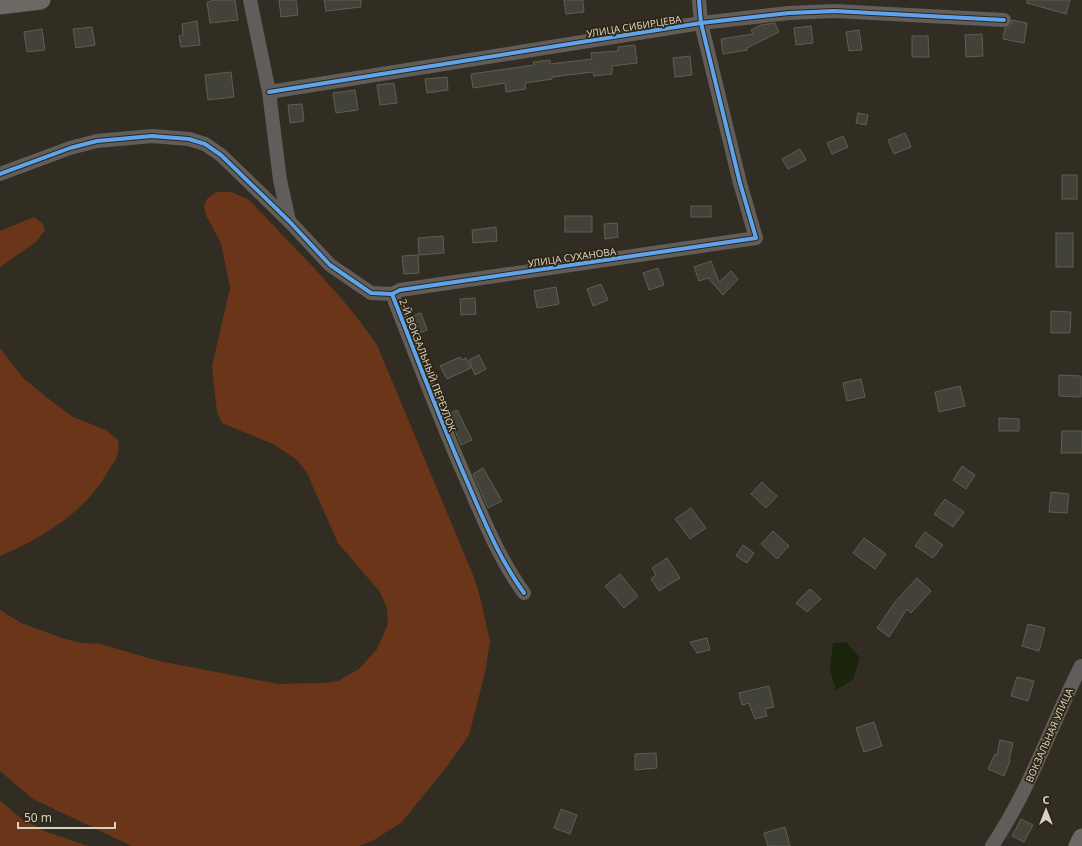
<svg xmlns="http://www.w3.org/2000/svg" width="1082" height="846" font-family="'Noto Sans',sans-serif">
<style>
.green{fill:#6b3519}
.water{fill:#19240b}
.building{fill:#434238;stroke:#5f5d54}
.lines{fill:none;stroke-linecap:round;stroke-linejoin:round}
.minor{stroke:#615d5a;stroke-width:14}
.secondary{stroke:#6c6864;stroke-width:19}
.cycleway-casing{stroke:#2e2613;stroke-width:6}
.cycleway{stroke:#60a3ed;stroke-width:4}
.labels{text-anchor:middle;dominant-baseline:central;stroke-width:3.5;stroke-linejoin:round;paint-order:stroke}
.street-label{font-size:10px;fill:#d6d1c5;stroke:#2e2613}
</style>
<rect width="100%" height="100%" fill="#322d23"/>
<g class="green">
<path d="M 216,192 L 232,192 L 249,200 C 293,247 341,292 377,345 L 473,575 L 479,593 L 490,641 L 485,673 L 469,735 L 448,765 L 402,822 L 374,840 L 359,846 L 132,846 L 33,799 L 0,771 L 0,610 L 21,623 L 65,639 L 82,643 L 100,644 L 159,661 L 278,684 L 324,683 L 338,681 L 359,669 L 377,649 L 388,624 L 387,608 L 380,592 L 338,543 L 307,473 L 297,460 L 273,444 L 222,423 L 217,412 L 212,366 L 230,288 L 221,243 L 206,215 L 204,206 L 207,199 Z"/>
<path d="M 34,217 L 42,223 L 45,230 L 36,242 L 0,267 L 0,231 Z"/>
<path d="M 0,348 L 23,378 L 50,400 L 73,417 L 106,430 L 118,440 C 120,457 116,459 107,473 C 84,513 42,538 0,556 Z"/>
<path d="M 0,801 L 22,819 L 47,832 L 88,846 L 0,846 Z"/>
</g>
<path class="water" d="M 846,642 L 860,658 L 853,679 L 836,690 L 830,670 L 833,643 Z"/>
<g class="building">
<path d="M 214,0 L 235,0 L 238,20 L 210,23 L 207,2 Z"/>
<path d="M 279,0 L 296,0 L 298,15 L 281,17 Z"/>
<path d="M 324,0 L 361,0 L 361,7 L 326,11 Z"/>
<path d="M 564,0 L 583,0 L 584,12 L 566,14 Z"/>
<path d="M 1027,0 L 1070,0 L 1066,14 L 1027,3 Z"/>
<path d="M 1012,20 L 1027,23 L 1024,43 L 1003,39 L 1005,28 L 1011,25 Z"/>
<path d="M 197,21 L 200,45 L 181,47 L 179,36 L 183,35 L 182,24 Z"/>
<path d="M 775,23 L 779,32 L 747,48 L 747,50 L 723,54 L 721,39 L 753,34 L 751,30 L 761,25 Z"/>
<path d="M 811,26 L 813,43 L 796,45 L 794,28 Z"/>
<path d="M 92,27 L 95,45 L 76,48 L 73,29 Z"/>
<path d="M 42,29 L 45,50 L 27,52 L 24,32 Z"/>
<path d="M 859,30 L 862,50 L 849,51 L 846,32 Z"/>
<path d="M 982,34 L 983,56 L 966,57 L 965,35 Z"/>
<path d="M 912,36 L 928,36 L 929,57 L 912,57 Z"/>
<path d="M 635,45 L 637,63 L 612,66 L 612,74 L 594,76 L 593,72 L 552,77 L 552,79 L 525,83 L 526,89 L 506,92 L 505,83 L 473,88 L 471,74 L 534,65 L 533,62 L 550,60 L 550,64 L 592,59 L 591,53 L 618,51 L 618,47 Z"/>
<path d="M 690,56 L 692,75 L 675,77 L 673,58 Z"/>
<path d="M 231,72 L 234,97 L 208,100 L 205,75 Z"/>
<path d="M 447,77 L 448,90 L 427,93 L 425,79 Z"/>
<path d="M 394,83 L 397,103 L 380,105 L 377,85 Z"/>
<path d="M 355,90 L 358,110 L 336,113 L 333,93 Z"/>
<path d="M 302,104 L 304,121 L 290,123 L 288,105 Z"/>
<path d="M 858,113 L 868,115 L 866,125 L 856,123 Z"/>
<path d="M 905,133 L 911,147 L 894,154 L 888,140 Z"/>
<path d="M 843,136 L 848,147 L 832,154 L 827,143 Z"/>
<path d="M 800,149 L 806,160 L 788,169 L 782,159 Z"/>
<rect x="1062" y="175" width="15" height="24"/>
<rect x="691" y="206" width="20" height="11"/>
<rect x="565" y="216" width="27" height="16"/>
<path d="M 617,223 L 618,237 L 605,239 L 604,224 Z"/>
<path d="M 496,227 L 497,241 L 473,243 L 472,230 Z"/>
<rect x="1056" y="233" width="17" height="34"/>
<path d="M 443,236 L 444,253 L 419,255 L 418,238 Z"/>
<path d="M 418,255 L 419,273 L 404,274 L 402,256 Z"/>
<path d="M 711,261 L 719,282 L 731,271 L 738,279 L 723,295 L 708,278 L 699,281 L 694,267 Z"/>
<path d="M 658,268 L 664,285 L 649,290 L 643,273 Z"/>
<path d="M 601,284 L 608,300 L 593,306 L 587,289 Z"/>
<path d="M 556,287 L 559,304 L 537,308 L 534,291 Z"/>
<path d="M 475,298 L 476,314 L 461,315 L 460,299 Z"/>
<path d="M 1051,311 L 1071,312 L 1070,333 L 1051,333 Z"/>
<path d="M 421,313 L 427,330 L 417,334 L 410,317 Z"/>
<path d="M 479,355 L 486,369 L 475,375 L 469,360 Z"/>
<path d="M 460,357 L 462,360 L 466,358 L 471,368 L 447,379 L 440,366 Z"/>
<path d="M 1059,375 L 1081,376 L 1081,397 L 1059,396 Z"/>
<path d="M 861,379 L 865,397 L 847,401 L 843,383 Z"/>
<path d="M 960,386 L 965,406 L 939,412 L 935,392 Z"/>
<path d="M 457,410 L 472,440 L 461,445 L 448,414 Z"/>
<path d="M 999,418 L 1019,419 L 1019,431 L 999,431 Z"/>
<path d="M 1062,431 L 1082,431 L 1082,453 L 1061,453 Z"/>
<path d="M 962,466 L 975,475 L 966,489 L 953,480 Z"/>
<path d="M 483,468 L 502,501 L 488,508 L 473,474 Z"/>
<path d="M 762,482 L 777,496 L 766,508 L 751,494 Z"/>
<path d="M 1051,492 L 1069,494 L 1067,513 L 1049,512 Z"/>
<path d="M 945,499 L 964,512 L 953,527 L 934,514 Z"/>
<path d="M 691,508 L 706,528 L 690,539 L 675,519 Z"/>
<path d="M 773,531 L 789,546 L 777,559 L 761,544 Z"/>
<path d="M 925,532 L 943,545 L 933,558 L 915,546 Z"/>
<path d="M 864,538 L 886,554 L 875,569 L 853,553 Z"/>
<path d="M 743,545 L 754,553 L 747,563 L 736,556 Z"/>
<path d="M 667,558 L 680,578 L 659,591 L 651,579 L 656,575 L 652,568 Z"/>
<path d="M 620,574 L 638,596 L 624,608 L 605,586 Z"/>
<path d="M 917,578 L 931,591 L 911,613 L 907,609 L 889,637 L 877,628 L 895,602 Z"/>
<path d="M 810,589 L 821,599 L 807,612 L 796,603 Z"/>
<path d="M 1028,624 L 1045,628 L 1039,651 L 1022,646 Z"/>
<path d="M 707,638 L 710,650 L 697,653 L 690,642 Z"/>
<path d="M 1017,677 L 1034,681 L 1028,701 L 1011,696 Z"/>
<path d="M 769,686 L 774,707 L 765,709 L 767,716 L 755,719 L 749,703 L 742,705 L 739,693 Z"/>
<path d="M 874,722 L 882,746 L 864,752 L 856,728 Z"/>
<path d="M 1000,740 L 1013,743 L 1009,760 L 1010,761 L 1004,776 L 988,769 L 995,754 L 997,755 Z"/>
<path d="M 656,753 L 657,768 L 635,770 L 635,754 Z"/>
<path d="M 561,809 L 577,815 L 570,834 L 554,828 Z"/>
<path d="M 1021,819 L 1033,825 L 1024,842 L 1012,836 Z"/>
<path d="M 785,827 L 790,846 L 768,846 L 764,833 Z"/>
</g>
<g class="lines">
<g class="minor">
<path d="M 250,0 L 269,92 L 280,180 L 289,221"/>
<path d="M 269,92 L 701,23 L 789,13 L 834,11 L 1004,20"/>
<path d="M 0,174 L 70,148 L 97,141 L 152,136 L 189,139 L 205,144 L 221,155 L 289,221 L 330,265 L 371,293 L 392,294 C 417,358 441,423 469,486 C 485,523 500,560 524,593"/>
<path d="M 392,294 L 400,290 L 756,238 L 740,183 L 701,23 L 699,0"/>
<path d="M 992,846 C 1030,790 1051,725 1081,666"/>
</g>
<g class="secondary">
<path d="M 0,5 L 41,0"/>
<path d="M 1078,846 L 1082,838"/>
</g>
<g class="cycleway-casing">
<g id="cycleway">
<path d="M 269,92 L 701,23 L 789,13 L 834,11 L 1004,20"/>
<path d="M 0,174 L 70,148 L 97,141 L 152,136 L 189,139 L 205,144 L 221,155 L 289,221 L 330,265 L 371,293 L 392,294 C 417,358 441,423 469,486 C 485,523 500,560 524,593"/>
<path d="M 392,294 L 400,290 L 756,238 L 740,183 L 701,23 L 699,0"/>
</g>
</g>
<use href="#cycleway" class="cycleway"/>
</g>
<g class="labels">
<g class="street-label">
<text transform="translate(634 26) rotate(-9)">УЛИЦА СИБИРЦЕВА</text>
<text transform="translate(572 257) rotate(-8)">УЛИЦА СУХАНОВА</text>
<text transform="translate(428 365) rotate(69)">2-Й ВОКЗАЛЬНЫЙ ПЕРЕУЛОК</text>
<text transform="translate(1049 735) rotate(-66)">ВОКЗАЛЬНАЯ УЛИЦА</text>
</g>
</g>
<g transform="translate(1046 810)" stroke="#2e2613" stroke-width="3" paint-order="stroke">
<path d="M0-3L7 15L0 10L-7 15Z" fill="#d6d1c5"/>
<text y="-6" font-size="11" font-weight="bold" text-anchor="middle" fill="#d6d1c5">С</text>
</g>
<path d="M18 822v6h97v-6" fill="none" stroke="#d6d1c5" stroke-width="2"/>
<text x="24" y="822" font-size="12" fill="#d6d1c5" stroke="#2e2613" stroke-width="3" paint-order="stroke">50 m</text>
</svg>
